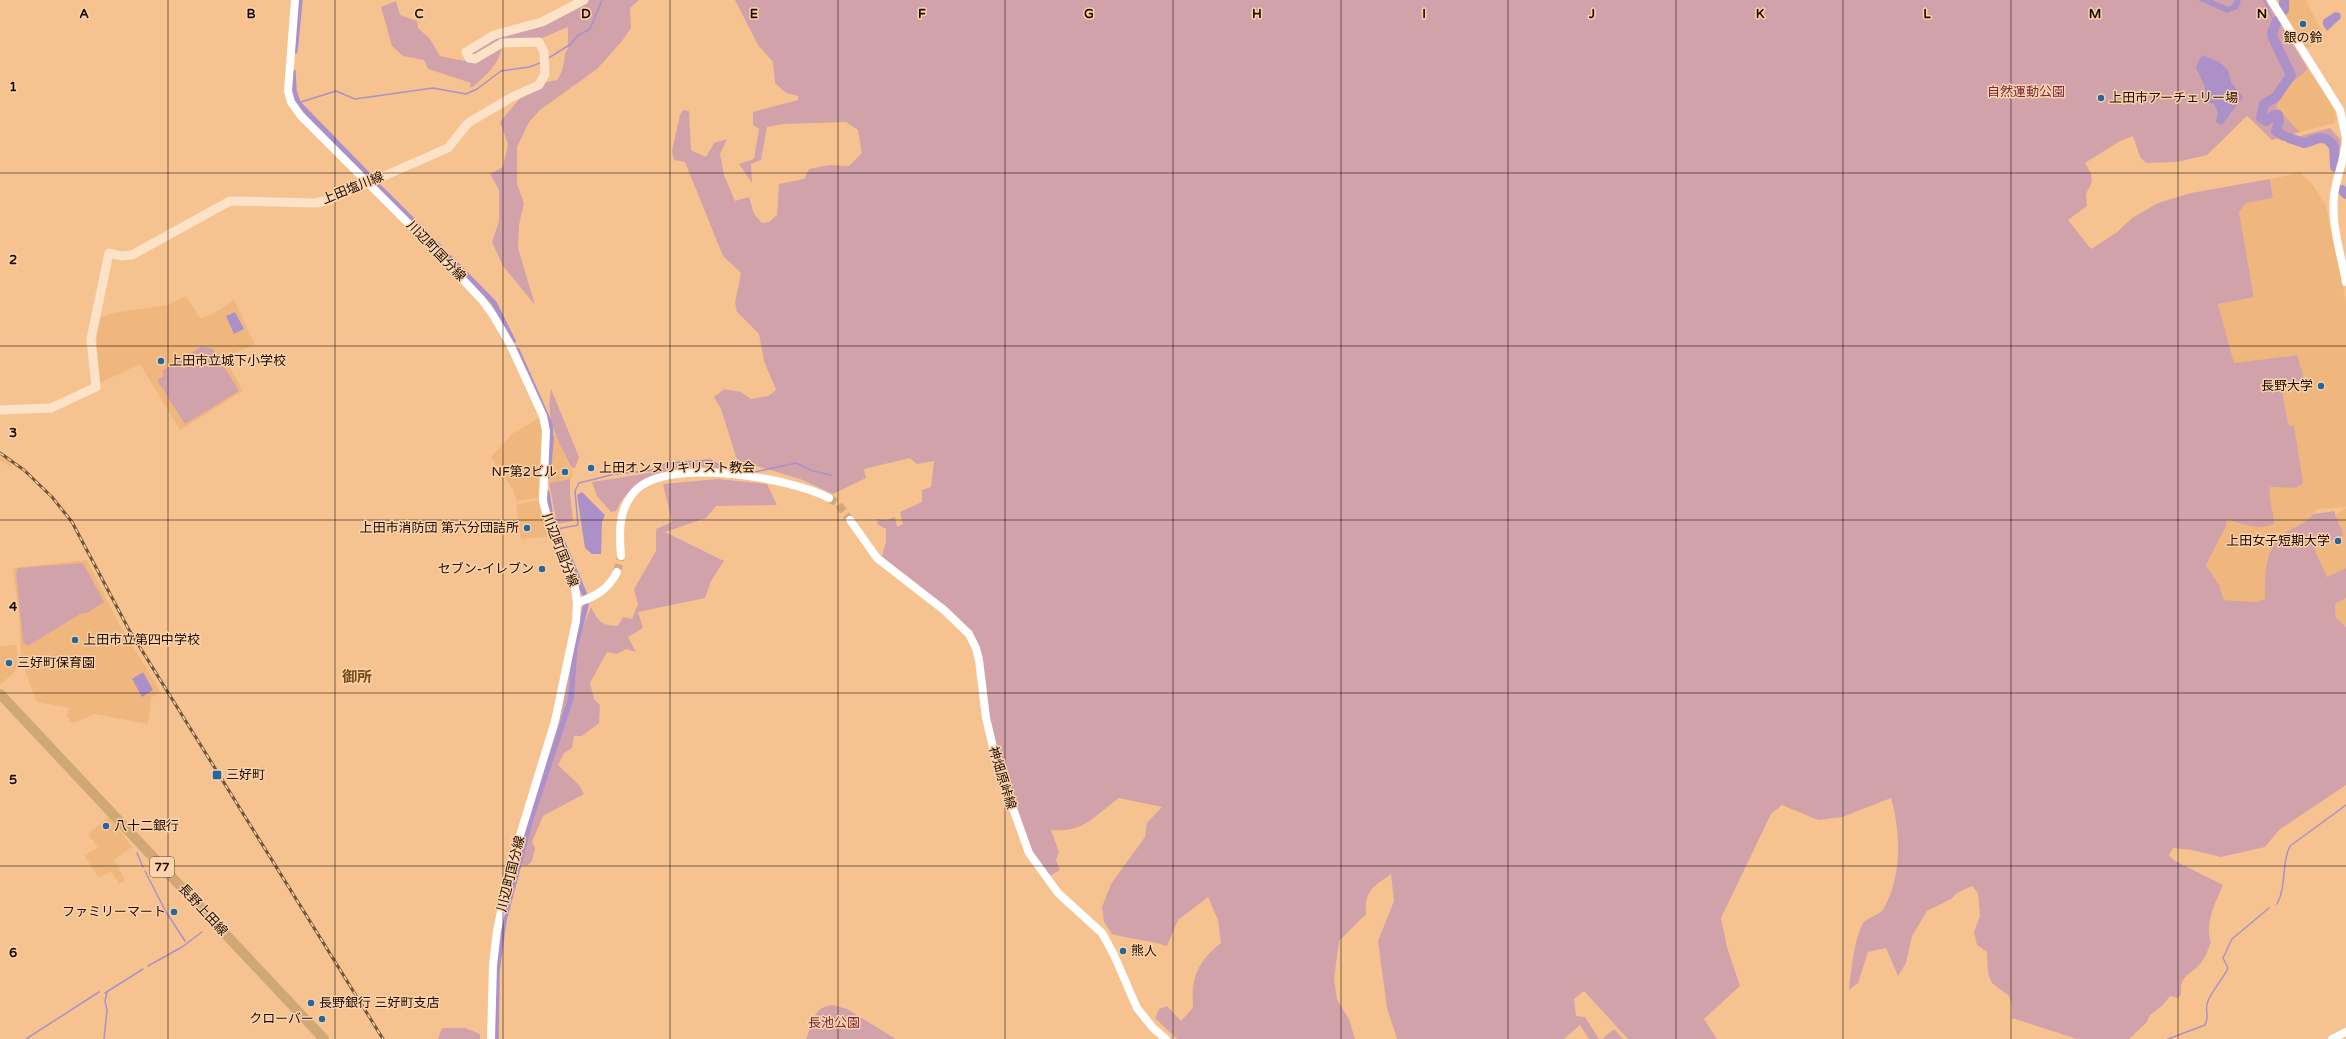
<svg xmlns="http://www.w3.org/2000/svg" width="2346" height="1039" font-family="'Varela Round','Noto Sans JP',sans-serif">
<style>
.built{fill:#efb77e}
.green{fill:#d2a2ab}
.water{fill:#ac91c8}
.lines{fill:none;stroke-linecap:round;stroke-linejoin:round}
.stream{stroke:#ac91c8;stroke-width:1.5}
.canal{stroke:#ac91c8;stroke-width:5.5}
.river{stroke:#ac91c8;stroke-width:10}
.tertiary-tunnel{stroke:#d5a77a;stroke-width:8;stroke-dasharray:8 4;stroke-linecap:butt}
.tertiary{stroke:#fff;stroke-width:8}
.secondary{stroke:#fce3c7;stroke-width:9}
.primary{stroke:#d1a776;stroke-width:10}
.rail-casing{stroke:#725439;stroke-width:3}
.rail{stroke:#fcd3aa;stroke-width:1.5;stroke-dasharray:4.5;stroke-linecap:butt}
.grid{fill:none;stroke:#1b0a00;stroke-width:1;stroke-opacity:0.55}
.poi-dot{fill:#23679c;stroke:#fcd3aa;stroke-width:1.5}
.labels{text-anchor:middle;dominant-baseline:central;stroke-width:3;stroke-linejoin:round;paint-order:stroke}
.shield{fill:#fcd3aa;stroke:#5e4633;stroke-width:1}
.shield-label{font-size:12px;font-weight:bold;fill:#1b0a00}
.poi-label{font-size:13px;fill:#1b0a00;stroke:#fcd3aa;text-anchor:start}
.park-label{font-size:13px;fill:#7a2940;stroke:#fcd3aa}
.street-label{font-size:13px;fill:#1b0a00;stroke:#fcd3aa}
.quarter-label{font-size:15px;font-weight:bold;fill:#774b17;stroke:#fcd3aa}
.grid-label{font-size:13px;text-anchor:middle;font-weight:bold;fill:#1b0a00;stroke:#fcd3aa;stroke-width:3;stroke-linejoin:round;paint-order:stroke}
</style>
<rect width="100%" height="100%" fill="#f6c390"/>
<g class="built">
<path d="M 2289,0 L 2306,0 L 2325,37 L 2304,50 L 2283,16 L 2289,11 Z"/>
<path d="M 2308,69 L 2331,103 L 2337,118 L 2334,123 L 2300,132 L 2276,107 L 2284,90 Z"/>
<path d="M 2300,173 L 2313,185 L 2326,206 L 2346,302 L 2346,507 L 2317,509 L 2305,523 L 2282,536 L 2266,563 L 2265,599 L 2256,602 L 2224,600 L 2219,585 L 2206,565 L 2226,526 L 2227,519 L 2253,527 L 2274,524 L 2268,498 L 2270,487 L 2296,488 L 2294,425 L 2290,426 L 2288,423 L 2282,391 L 2285,389 L 2296,355 L 2234,364 L 2218,304 L 2254,296 L 2239,212 L 2246,203 L 2273,198 L 2270,179 Z"/>
<path d="M 186,296 L 200,318 L 213,314 L 234,300 L 255,345 L 224,357 L 243,391 L 180,430 L 140,364 L 100,383 L 96,357 L 97,335 L 99,318 L 113,313 L 167,305 Z"/>
<path d="M 539,418 L 542,430 L 538,498 L 517,501 L 512,488 L 491,457 L 512,434 Z"/>
<path d="M 552,436 L 556,436 L 559,440 L 573,475 L 570,479 L 549,483 Z"/>
<path d="M 0,451 L 14,461 L 10,467 L 0,460 Z"/>
<path d="M 538,500 L 550,534 L 547,537 L 521,539 L 516,505 Z"/>
<path d="M 2346,508 L 2346,568 L 2327,577 L 2314,548 L 2344,535 L 2335,515 Z"/>
<path d="M 87,560 L 118,622 L 161,692 L 151,698 L 148,724 L 95,714 L 74,723 L 69,721 L 70,718 L 67,716 L 69,708 L 37,702 L 29,682 L 21,658 L 19,615 L 13,568 Z"/>
<path d="M 2346,598 L 2346,627 L 2345,628 L 2336,618 L 2335,604 Z"/>
<path d="M 16,645 L 20,667 L 0,685 L 0,646 Z"/>
<path d="M 109,817 L 132,847 L 114,860 L 125,880 L 119,884 L 111,871 L 99,878 L 84,855 L 98,848 L 88,834 Z"/>
</g>
<g class="green">
<path d="M 587,0 L 639,0 L 630,8 L 631,28 L 622,41 L 597,69 L 540,110 L 529,122 L 517,147 L 517,184 L 524,203 L 519,225 L 518,248 L 535,305 L 503,266 L 492,242 L 499,221 L 499,190 L 490,174 L 503,167 L 508,144 L 500,122 L 521,97 L 547,82 L 557,80 C 563,72 564,63 565,53 L 568,49 L 568,27 L 542,38 L 502,41 C 503,61 487,74 473,87 L 470,87 L 471,83 L 428,69 L 424,60 L 403,56 L 392,46 L 381,7 L 396,1 L 400,15 L 417,21 L 418,28 L 430,39 L 440,56 L 464,61 L 472,50 L 479,45 Z"/>
<path d="M 735,0 L 2266,0 L 2308,69 L 2284,90 L 2276,107 L 2300,132 L 2272,140 L 2247,116 L 2207,155 L 2177,162 L 2146,163 L 2140,157 L 2133,136 L 2120,141 L 2085,163 L 2091,173 L 2092,182 L 2086,194 L 2087,206 L 2068,220 L 2091,249 L 2116,233 L 2132,218 L 2158,203 L 2191,193 L 2270,179 L 2273,198 L 2246,203 L 2239,212 L 2254,297 L 2218,304 L 2234,363 L 2297,355 L 2306,384 L 2286,388 L 2282,391 L 2288,423 L 2290,426 L 2294,425 L 2303,483 L 2296,488 L 2270,487 C 2268,500 2274,510 2274,524 C 2259,531 2242,524 2227,519 L 2226,526 L 2206,565 L 2219,585 L 2224,600 L 2256,602 L 2265,599 C 2265,577 2263,551 2283,535 C 2293,527 2304,525 2313,514 L 2335,511 L 2335,515 L 2344,535 L 2314,548 L 2327,577 L 2346,568 L 2346,598 L 2335,604 L 2336,618 L 2346,627 L 2346,785 L 2279,830 L 2265,847 L 2221,857 L 2192,850 L 2173,848 L 2169,855 L 2175,861 L 2223,885 C 2216,902 2204,923 2211,942 C 2208,948 2207,955 2203,960 C 2193,976 2179,972 2181,995 L 2178,998 L 2170,996 L 2163,1005 L 2150,1015 L 2147,1022 L 2129,1039 L 2077,1039 L 2012,1018 L 2012,1005 L 2009,996 L 1992,983 L 1988,973 L 1987,952 L 1977,945 L 1974,932 L 1980,916 L 1978,893 L 1972,886 L 1957,893 L 1951,899 L 1927,911 L 1912,936 L 1906,963 L 1898,976 L 1886,948 L 1868,952 L 1858,983 L 1849,990 C 1850,976 1855,933 1864,922 C 1869,917 1880,915 1884,908 C 1902,876 1901,833 1891,798 L 1842,817 L 1818,820 L 1782,805 L 1771,814 L 1721,918 L 1727,947 L 1740,986 L 1704,1019 L 1717,1039 L 1628,1039 L 1584,991 L 1574,999 L 1576,1016 L 1585,1017 L 1599,1039 L 1589,1039 L 1580,1025 L 1564,1039 L 1397,1039 L 1387,1008 L 1378,941 L 1394,901 L 1391,874 C 1374,886 1364,891 1366,914 L 1339,941 L 1334,979 L 1337,1000 L 1349,1019 L 1355,1039 L 1177,1039 L 1155,1018 L 1159,1009 L 1167,1006 L 1181,1021 L 1193,1008 C 1191,978 1197,962 1221,943 L 1218,920 L 1208,897 L 1178,920 L 1167,946 C 1149,940 1130,939 1112,934 L 1104,922 L 1102,907 L 1111,884 L 1145,837 L 1147,823 L 1162,807 L 1119,798 C 1094,816 1084,833 1051,830 L 1059,852 L 1056,860 L 1060,870 L 1048,877 L 1039,866 L 1027,839 L 999,763 L 971,635 L 881,559 L 886,542 L 886,529 L 877,524 L 878,519 L 886,520 L 895,517 L 897,527 L 903,524 L 900,512 L 922,502 L 922,490 L 931,487 L 934,461 L 917,464 L 910,458 L 864,469 L 866,478 L 833,494 L 800,479 L 737,460 L 721,409 L 714,397 L 724,389 L 741,392 L 751,399 L 768,396 L 776,390 L 764,361 L 759,334 L 737,312 L 735,303 L 741,273 L 723,256 L 685,162 L 674,160 L 672,151 L 680,115 L 683,110 L 689,111 L 691,150 L 706,157 L 714,143 L 727,139 L 720,154 L 724,175 L 735,201 L 749,197 L 754,214 L 762,223 L 769,222 L 777,215 L 779,184 L 804,179 L 809,169 L 829,165 L 849,166 L 862,153 L 858,130 L 846,122 L 783,124 L 767,127 L 761,160 L 751,164 L 752,183 L 739,164 L 754,159 L 759,129 L 753,125 L 753,112 L 798,100 L 798,96 L 786,93 L 775,83 L 773,62 L 758,45 Z"/>
<path d="M 2330,128 L 2340,139 L 2341,144 L 2334,172 L 2330,145 L 2320,139 L 2305,146 L 2286,140 Z"/>
<path d="M 202,346 L 213,349 L 239,391 L 185,424 L 157,380 L 164,376 L 162,371 Z"/>
<path d="M 551,389 L 579,457 L 575,468 L 571,467 C 558,438 545,422 551,389 Z"/>
<path d="M 711,461 L 724,469 C 685,463 634,471 616,511 L 611,512 L 597,496 L 592,482 L 655,472 L 668,464 Z"/>
<path d="M 570,479 L 570,493 L 573,521 L 557,524 L 549,483 Z"/>
<path d="M 718,479 L 767,484 L 777,505 L 716,506 L 706,518 L 665,532 L 724,561 L 711,581 L 705,598 L 638,612 L 643,628 L 628,637 L 636,652 L 626,649 L 617,654 L 607,652 L 590,683 L 594,699 L 600,705 L 599,723 L 582,736 L 574,736 L 572,748 L 564,753 L 558,765 L 579,785 L 584,794 L 543,816 L 532,842 L 535,848 L 532,861 L 527,866 L 520,864 L 535,809 L 568,662 L 591,607 C 599,622 601,625 618,626 L 623,617 L 632,619 L 638,604 L 634,589 L 656,551 L 656,529 L 672,522 L 663,484 Z"/>
<path d="M 83,563 L 104,602 L 87,613 L 80,614 L 28,646 L 23,642 L 16,573 L 18,568 Z"/>
<path d="M 833,1005 L 847,1009 L 896,1039 L 806,1039 C 813,1023 813,1006 833,1005 Z"/>
<path d="M 444,1028 L 465,1028 L 480,1034 L 480,1039 L 438,1039 L 441,1030 Z"/>
<path d="M 1614,1029 L 1623,1039 L 1602,1039 Z"/>
</g>
<g class="water">
<path d="M 2198,0 L 2212,0 L 2228,7 L 2232,5 L 2235,0 L 2241,0 L 2238,9 L 2227,13 Z"/>
<path d="M 2335,12 L 2340,13 L 2341,18 L 2327,31 L 2323,25 L 2323,20 Z"/>
<path d="M 2202,55 L 2219,62 L 2228,70 L 2231,82 L 2243,97 L 2222,125 L 2216,122 L 2218,112 L 2214,104 L 2207,102 L 2204,98 L 2205,87 L 2196,67 Z"/>
<path d="M 235,312 L 244,329 L 234,334 L 226,316 Z"/>
<path d="M 582,492 L 605,515 L 602,522 L 601,554 L 592,554 L 585,548 L 577,495 Z"/>
<path d="M 143,672 L 153,690 L 142,697 L 132,679 Z"/>
</g>
<g class="lines">
<g class="stream">
<path d="M 2264,0 L 2275,24"/>
<path d="M 547,59 L 571,44 L 577,36 L 590,29 L 602,0"/>
<path d="M 298,103 L 336,91 L 355,99 L 433,88 L 466,94 L 477,89 L 501,71 L 529,67 L 540,63"/>
<path d="M 750,473 L 796,463 L 813,471 L 831,475"/>
<path d="M 557,529 L 578,525 L 575,491 L 579,483 L 615,474 L 655,470 L 667,463 L 710,460 L 726,469 L 741,471"/>
<path d="M 137,853 L 143,867"/>
<path d="M 145,871 L 166,912 L 185,941"/>
<path d="M 2277,904 C 2287,885 2281,864 2290,846 L 2346,805"/>
<path d="M 148,966 L 182,947 L 202,932"/>
<path d="M 105,993 L 143,969"/>
<path d="M 26,1039 L 99,992"/>
<path d="M 104,1039 L 107,1010 L 105,1001 L 107,992"/>
<path d="M 2168,1039 L 2205,1025 C 2210,1017 2204,1010 2208,1001 C 2213,989 2223,979 2228,968 L 2223,958 L 2232,939 L 2269,908"/>
</g>
<g class="canal">
<path d="M 295,51 L 300,0"/>
<path d="M 293,72 L 294,91 L 298,103 L 370,177"/>
<path d="M 377,185 L 441,249"/>
<path d="M 446,254 L 494,303 L 513,341"/>
<path d="M 517,350 L 550,424 L 551,439 L 548,476"/>
<path d="M 547,493 L 550,512 L 584,593"/>
<path d="M 496,1039 L 497,971 L 504,920 L 530,822 L 571,698 L 575,647 L 586,605"/>
</g>
<g class="river">
<path d="M 2284,10 L 2284,0"/>
<path d="M 2277,21 L 2272,33 L 2273,38 L 2291,75 L 2276,97 L 2264,104 L 2261,118 L 2266,121 L 2274,115 L 2278,115 L 2279,120 L 2276,131 L 2284,136"/>
<path d="M 2289,138 L 2304,143 C 2315,141 2324,131 2334,147 L 2335,167"/>
<path d="M 2342,190 L 2346,194"/>
</g>
<g class="tertiary-tunnel">
<path d="M 829,498 L 838,504 L 850,520"/>
<path d="M 617,572 L 621,556"/>
</g>
<g class="tertiary">
<path d="M 295,0 L 288,91 L 291,102 L 301,116 L 439,254 L 482,300 L 493,315 L 510,344 L 543,416 L 546,431 L 543,501 L 546,513 L 574,581 L 577,603 L 576,621 L 555,721 L 510,868 L 497,931 L 493,965 L 491,1039"/>
<path d="M 2271,0 L 2340,110 L 2346,138"/>
<path d="M 2346,139 C 2345,159 2336,177 2334,196 C 2331,225 2341,254 2346,282"/>
<path d="M 850,520 L 877,558 L 944,610 L 969,634 L 976,648 L 979,660 L 986,718 L 997,764 L 1029,853 L 1058,893 L 1102,933 L 1114,955 L 1137,1008 L 1153,1028 L 1166,1039"/>
<path d="M 621,556 C 619,532 618,510 635,491 C 667,456 792,478 829,498"/>
<path d="M 577,603 C 596,596 608,590 617,572"/>
<path d="M 2332,1039 L 2346,1032"/>
</g>
<path class="secondary" d="M 0,410 L 51,408 L 96,387 L 91,339 L 109,253 L 121,256 L 132,255 L 230,201 L 316,203 L 329,200 L 448,148 L 468,123 L 512,97 L 539,85 L 545,74 L 544,52 L 539,42 L 502,43 L 475,59 L 469,58 L 466,52 L 494,35 L 542,22 L 584,0"/>
<path class="primary" d="M 0,694 L 324,1039"/>
<g class="rail-casing">
<path id="rail" d="M 0,453 L 24,470 L 52,497 L 72,522 L 128,628 L 383,1039"/>
</g>
<use href="#rail" class="rail"/>
</g>
<path class="grid" d="M 168,0 L 168,1039M 335,0 L 335,1039M 503,0 L 503,1039M 670,0 L 670,1039M 838,0 L 838,1039M 1005,0 L 1005,1039M 1173,0 L 1173,1039M 1341,0 L 1341,1039M 1508,0 L 1508,1039M 1676,0 L 1676,1039M 1843,0 L 1843,1039M 2011,0 L 2011,1039M 2178,0 L 2178,1039M 0,173 L 2346,173M 0,346 L 2346,346M 0,520 L 2346,520M 0,693 L 2346,693M 0,866 L 2346,866"/>
<g class="poi-dot">
<circle cx="2303" cy="24" r="4"/>
<circle cx="2101" cy="98" r="4"/>
<circle cx="161" cy="361" r="4"/>
<circle cx="2321" cy="386" r="4"/>
<circle cx="591" cy="468" r="4"/>
<circle cx="565" cy="472" r="4"/>
<circle cx="527" cy="528" r="4"/>
<circle cx="2338" cy="541" r="4"/>
<circle cx="542" cy="569" r="4"/>
<circle cx="75" cy="640" r="4"/>
<circle cx="9" cy="663" r="4"/>
<rect x="212" y="770" width="10" height="10" rx="2"/>
<circle cx="106" cy="826" r="4"/>
<circle cx="174" cy="912" r="4"/>
<circle cx="1123" cy="951" r="4"/>
<circle cx="311" cy="1003" r="4"/>
<circle cx="322" cy="1019" r="4"/>
</g>
<g class="labels">
<rect class="shield" x="150" y="857" width="24" height="20" rx="3"/>
<g class="shield-label">
<text x="162" y="867">77</text>
</g>
<g class="poi-label">
<text x="2303" y="38" text-anchor="middle">銀の鈴</text>
<text x="2109" y="98">上田市アーチェリー場</text>
<text x="169" y="361">上田市立城下小学校</text>
<text x="2313" y="386" text-anchor="end">長野大学</text>
<text x="599" y="468">上田オンヌリキリスト教会</text>
<text x="557" y="472" text-anchor="end">NF第2ビル</text>
<text x="519" y="528" text-anchor="end">上田市消防団 第六分団詰所</text>
<text x="2330" y="541" text-anchor="end">上田女子短期大学</text>
<text x="534" y="569" text-anchor="end">セブン-イレブン</text>
<text x="83" y="640">上田市立第四中学校</text>
<text x="17" y="663">三好町保育園</text>
<text x="226" y="775">三好町</text>
<text x="114" y="826">八十二銀行</text>
<text x="166" y="912" text-anchor="end">ファミリーマート</text>
<text x="1131" y="951">熊人</text>
<text x="319" y="1003">長野銀行 三好町支店</text>
<text x="314" y="1019" text-anchor="end">クローバー</text>
</g>
<g class="park-label">
<text x="2026" y="92">自然運動公園</text>
<text x="834" y="1023">長池公園</text>
</g>
<g class="street-label">
<text transform="translate(353 188) rotate(-22)">上田塩川線</text>
<text transform="translate(436 251) rotate(46)">川辺町国分線</text>
<text transform="translate(560 550) rotate(69)">川辺町国分線</text>
<text transform="translate(1002 778) rotate(73)">神畑原峠線</text>
<text transform="translate(511 874) rotate(-76)">川辺町国分線</text>
<text transform="translate(203 910) rotate(47)">長野上田線</text>
</g>
<g class="quarter-label">
<text x="357" y="677">御所</text>
</g>
</g>
<g class="grid-label">
<text x="84" y="18">A</text>
<text x="251" y="18">B</text>
<text x="419" y="18">C</text>
<text x="586" y="18">D</text>
<text x="754" y="18">E</text>
<text x="922" y="18">F</text>
<text x="1089" y="18">G</text>
<text x="1257" y="18">H</text>
<text x="1424" y="18">I</text>
<text x="1592" y="18">J</text>
<text x="1760" y="18">K</text>
<text x="1927" y="18">L</text>
<text x="2095" y="18">M</text>
<text x="2262" y="18">N</text>
<text x="13" y="91">1</text>
<text x="13" y="264">2</text>
<text x="13" y="437">3</text>
<text x="13" y="611">4</text>
<text x="13" y="784">5</text>
<text x="13" y="957">6</text>
</g>
</svg>
